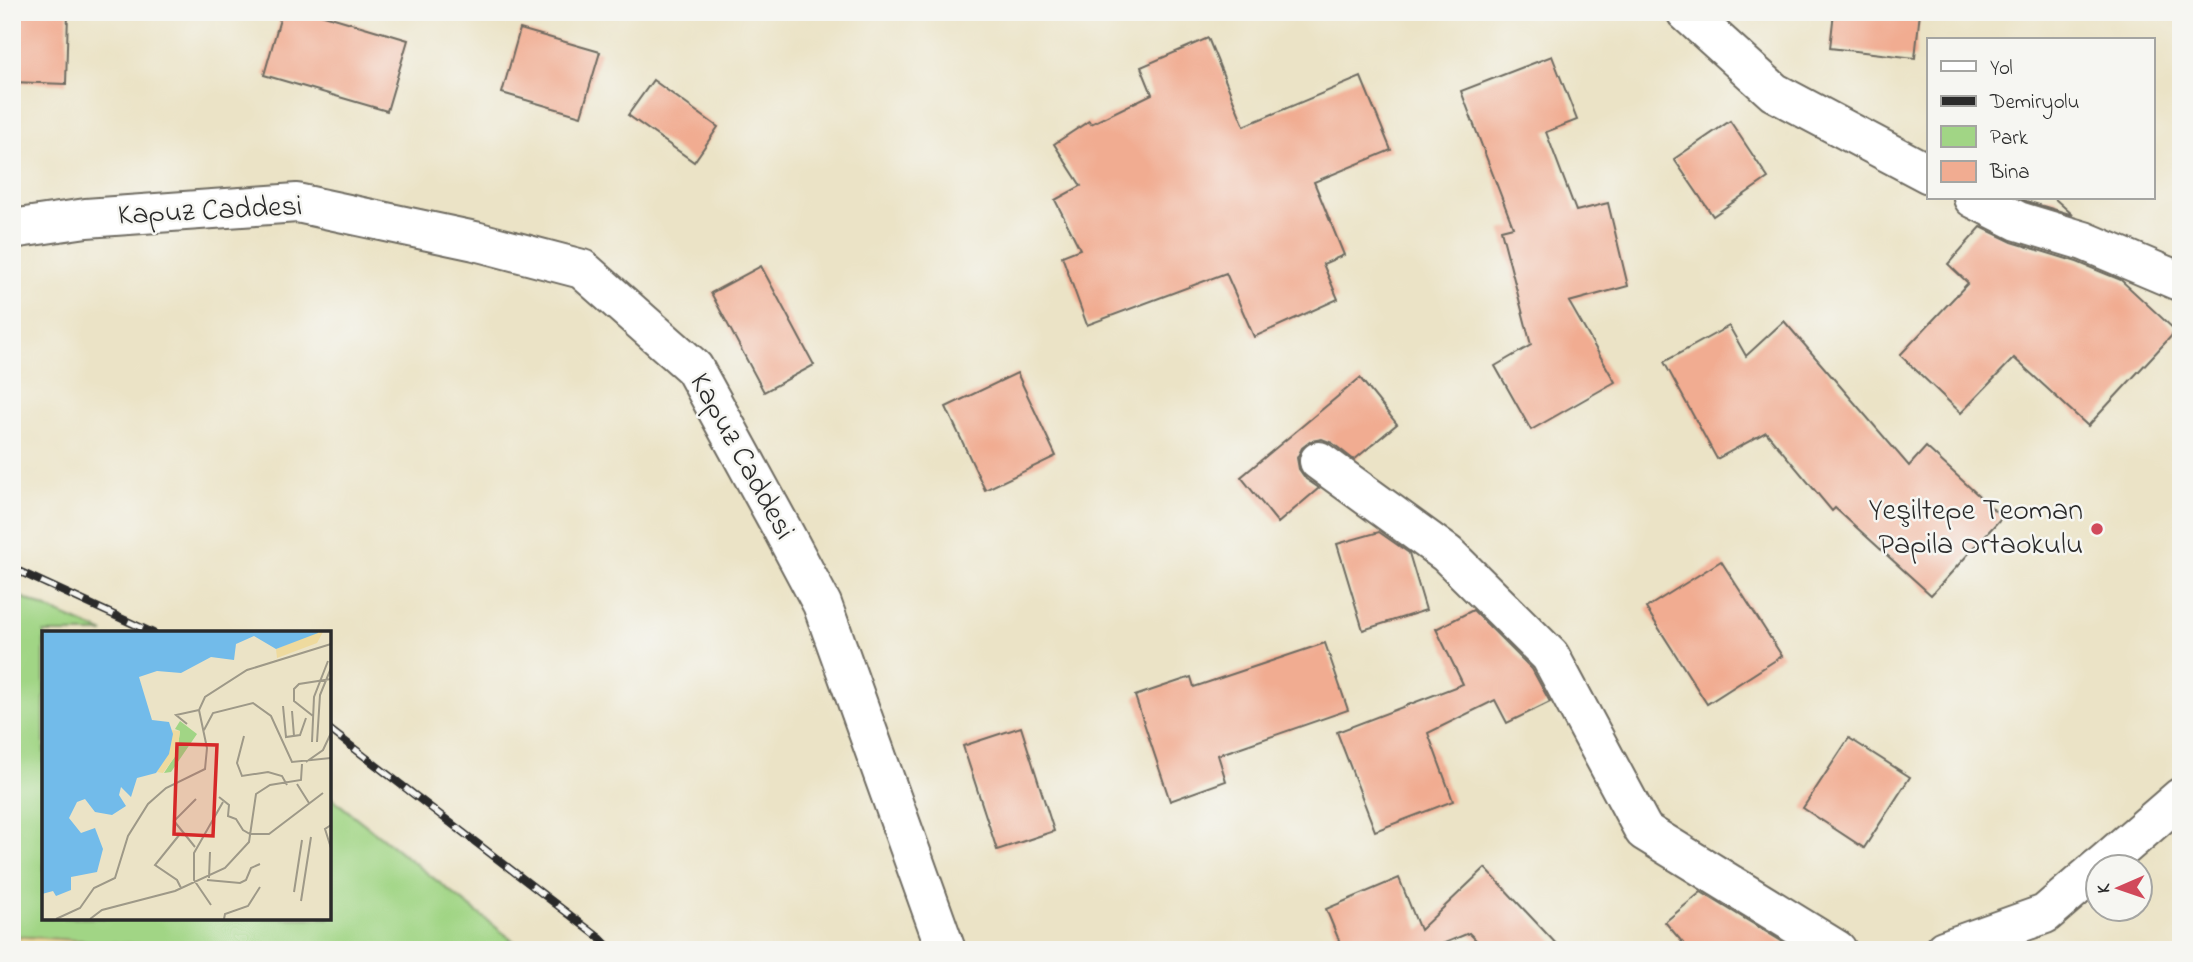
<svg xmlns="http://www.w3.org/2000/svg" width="2193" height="962" font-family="'Indie Flower',sans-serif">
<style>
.green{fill:#a1d585;stroke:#668058;stroke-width:2}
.sand{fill:#eeda9e;stroke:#8c8264;stroke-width:2}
.building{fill:#f1ac91}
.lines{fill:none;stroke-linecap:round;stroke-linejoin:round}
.minor-casing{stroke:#6e6b61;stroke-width:42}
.secondary-casing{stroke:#6e6b61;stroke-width:42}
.minor{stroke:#fff;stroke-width:38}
.secondary{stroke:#fff;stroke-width:38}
.rail-casing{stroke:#2b2b2b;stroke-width:8}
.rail{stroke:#f6f6f2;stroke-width:5;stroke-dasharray:16;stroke-linecap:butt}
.poi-dot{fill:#d1495b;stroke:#f6f6f2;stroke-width:2.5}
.labels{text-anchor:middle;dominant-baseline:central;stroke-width:5;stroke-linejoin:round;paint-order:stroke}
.street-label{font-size:30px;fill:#2b2b2b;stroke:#f6f6f2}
.poi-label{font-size:30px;fill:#2b2b2b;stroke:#f6f6f2;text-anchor:end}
.inset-road{fill:none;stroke:#9e9988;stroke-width:2}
.view{fill:#d62828;fill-opacity:0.15;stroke:#d62828;stroke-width:3.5}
.inset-edge{fill:none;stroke:#2b2b2b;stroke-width:3.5}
</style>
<rect width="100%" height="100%" fill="#f6f6f2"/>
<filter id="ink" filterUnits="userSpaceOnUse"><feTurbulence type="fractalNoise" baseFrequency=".0143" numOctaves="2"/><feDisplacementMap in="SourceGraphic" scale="14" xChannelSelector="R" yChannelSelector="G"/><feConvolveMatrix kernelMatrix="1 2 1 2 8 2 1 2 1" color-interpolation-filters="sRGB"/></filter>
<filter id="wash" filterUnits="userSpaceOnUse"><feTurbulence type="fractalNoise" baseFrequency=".00686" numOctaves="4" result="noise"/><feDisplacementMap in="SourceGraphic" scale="28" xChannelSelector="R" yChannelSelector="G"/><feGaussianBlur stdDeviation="1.57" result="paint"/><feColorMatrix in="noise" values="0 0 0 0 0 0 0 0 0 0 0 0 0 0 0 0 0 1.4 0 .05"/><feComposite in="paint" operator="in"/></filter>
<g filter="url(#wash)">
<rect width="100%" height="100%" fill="#ebe3c6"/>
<path class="green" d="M 12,593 L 104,633 L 44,633 L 44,918 L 329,918 L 329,796 L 525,950 L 224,950 L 12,936 Z"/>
<path class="sand" d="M 12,936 L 224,950 L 12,950 Z"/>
<g id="blocks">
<g class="building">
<path d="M 12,12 L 68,12 L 66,84 L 12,82 Z"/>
<path d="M 282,12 L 314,12 L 408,40 L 387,111 L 264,75 Z"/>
<path d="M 1834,12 L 1920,12 L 1915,58 L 1830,48 Z"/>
<path d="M 520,29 L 600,52 L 581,116 L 502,93 Z"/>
<path d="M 1208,38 L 1244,126 L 1361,77 L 1391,150 L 1314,182 L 1344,255 L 1323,264 L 1338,299 L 1254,337 L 1226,273 L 1087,325 L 1062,256 L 1080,249 L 1055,200 L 1081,186 L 1054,144 L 1089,121 L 1091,124 L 1152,94 L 1141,67 Z"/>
<path d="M 1552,56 L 1577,120 L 1546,132 L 1576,211 L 1608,203 L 1628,286 L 1569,302 L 1615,382 L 1531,430 L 1495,366 L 1531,345 L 1501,230 L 1513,227 L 1461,91 Z"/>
<path d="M 653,80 L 718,127 L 694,162 L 628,115 Z"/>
<path d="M 1730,121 L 1768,178 L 1713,216 L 1674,159 Z"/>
<path d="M 2021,198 L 2054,198 L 2073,215 L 2026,201 Z"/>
<path d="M 1981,227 L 2012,242 L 2077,262 L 2121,280 L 2176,331 L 2088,426 L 2014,358 L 1961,413 L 1900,355 L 1968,283 L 1948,264 Z"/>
<path d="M 761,266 L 814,365 L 764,392 L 711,293 Z"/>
<path d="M 1784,321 L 1909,466 L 1926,447 L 2002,517 L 1931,595 L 1835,508 L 1832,511 L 1766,432 L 1717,459 L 1664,362 L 1729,326 L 1746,356 Z"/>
<path d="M 1017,373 L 1056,456 L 985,490 L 946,407 Z"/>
<path d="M 1360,378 L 1397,424 L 1354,460 L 1332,443 L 1322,439 L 1311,441 L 1302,448 L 1297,458 L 1299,469 L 1306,479 L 1319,488 L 1278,523 L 1241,477 Z"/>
<path d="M 1379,532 L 1409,553 L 1426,610 L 1363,630 L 1337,544 Z"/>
<path d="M 1721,561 L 1782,656 L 1707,704 L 1646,608 Z"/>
<path d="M 1473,610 L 1532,669 L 1550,702 L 1507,723 L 1495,700 L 1428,733 L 1453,801 L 1375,831 L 1337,732 L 1463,684 L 1436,629 Z"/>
<path d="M 1325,643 L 1348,710 L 1218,755 L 1226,781 L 1170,801 L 1135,696 L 1191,677 L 1194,687 Z"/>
<path d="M 1021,727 L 1054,831 L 997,850 L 963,746 Z"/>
<path d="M 1849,738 L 1910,777 L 1864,848 L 1803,808 Z"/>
<path d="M 1485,868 L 1562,950 L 1486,950 L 1469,933 L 1428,950 L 1343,950 L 1326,909 L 1399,878 L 1420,930 Z"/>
<path d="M 1701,892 L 1791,947 L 1793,950 L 1689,950 L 1665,922 Z"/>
</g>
</g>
</g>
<g filter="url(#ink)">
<use href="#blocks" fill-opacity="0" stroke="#6e6b61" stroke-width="2"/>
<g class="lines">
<g class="minor-casing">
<g id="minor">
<path d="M 1686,12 L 1774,92 L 1929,174"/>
<path d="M 1973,198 L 2018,221 L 2084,241 L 2181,282"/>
<path d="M 1319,461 L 1447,554 L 1550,656 L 1644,831 L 1837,950"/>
<path d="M 2100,867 L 2181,797"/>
<path d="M 1944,950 L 2045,914 L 2098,868"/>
</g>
</g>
<g class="secondary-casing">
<path id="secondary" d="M 12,229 L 86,218 L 297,203 L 475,241 L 582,269 L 694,368 L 781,527 L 822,604 L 946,950"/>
</g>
<use href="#minor" class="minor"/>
<use href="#secondary" class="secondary"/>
<g class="rail-casing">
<g id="rail">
<path d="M 12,568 L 153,633"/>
<path d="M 329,729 L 601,939 L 612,950"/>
</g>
</g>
<use href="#rail" class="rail"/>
</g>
</g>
<circle class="poi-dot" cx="2097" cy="529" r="7"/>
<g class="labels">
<g class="street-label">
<text transform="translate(210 212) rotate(-3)">Kapuz Caddesi</text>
<text transform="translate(741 457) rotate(61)">Kapuz Caddesi</text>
</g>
<g class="poi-label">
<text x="2083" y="512">Yeşiltepe Teoman<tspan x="2083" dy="34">Papila Ortaokulu</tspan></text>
</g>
</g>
<g transform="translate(42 631)">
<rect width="289" height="289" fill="#ebe3c6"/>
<path d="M 138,90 L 155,103 L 129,141 L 122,142 L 135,122 L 138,100 L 133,98 Z" fill="#a1d585"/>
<path d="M 276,0 L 281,1 L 275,12 L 235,27 L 234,18 ZM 130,99 L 138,100 L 135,123 L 121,142 L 115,141 Z" fill="#eeda9e"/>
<path d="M 0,0 L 276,0 L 276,2 L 234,18 L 212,5 L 194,13 L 192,29 L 169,26 L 139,42 L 115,40 L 97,46 L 110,89 L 127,91 L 131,103 L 127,123 L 114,142 L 95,147 L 89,166 L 79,156 L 77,164 L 84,175 L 70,184 L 53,181 L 43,168 L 35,171 L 27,187 L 39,202 L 53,197 L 61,218 L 55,241 L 29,246 L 29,259 L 14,265 L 11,260 L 0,263 Z" fill="#72bbea"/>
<path class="inset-road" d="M 241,75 L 244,106 L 258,104 L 264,87M 250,80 L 252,105M 271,85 L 252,70 L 252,58 L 257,53 L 289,48M 145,93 L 134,84 L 157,79M 162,99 L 171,82 L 211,72 L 229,85 L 250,131 L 289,127M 202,105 L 195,132 L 200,145 L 226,141 L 240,145 L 245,154M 270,111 L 272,66 L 286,30M 275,111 L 278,64 L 289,37M 264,131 L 281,119 L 289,102M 255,153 L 267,172M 177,166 L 187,174 L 186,185 L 194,188 L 201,199 L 208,203 L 227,203 L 281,162M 289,194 L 283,198 L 289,217M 138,203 L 113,234 L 135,249 L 139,257M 153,216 L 132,190 L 154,168M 167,247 L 168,221M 165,249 L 198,252 L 204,249 L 209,237 L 218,233M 252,261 L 260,209M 259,270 L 269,206M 169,274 L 152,249 L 152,222 L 181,171M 14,288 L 38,277 L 52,257 L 73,247 L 86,205 L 106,173 L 124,157 L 163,138 L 165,117 L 157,79 L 163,66 L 205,39 L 289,13M 48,288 L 60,279 L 133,260 L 183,237 L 207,211 L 214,163 L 228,154 L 259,149 L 260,133M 182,288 L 183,283 L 206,275 L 218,256"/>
<path class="view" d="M 135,113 L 175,114 L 171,205 L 132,203 Z"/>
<rect width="289" height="289" class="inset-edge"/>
</g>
<rect width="2193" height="962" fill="none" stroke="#f6f6f2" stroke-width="42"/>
<rect x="1927" y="38" width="228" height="161" fill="#f6f6f2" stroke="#a5a5a2" stroke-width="2"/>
<rect x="1941" y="61" width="35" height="10" fill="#ffffff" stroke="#a5a5a2" stroke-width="2"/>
<text x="1990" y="74" font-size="21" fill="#2b2b2b">Yol</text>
<rect x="1941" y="96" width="35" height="10" fill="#2b2b2b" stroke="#a5a5a2" stroke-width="2"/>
<text x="1990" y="108" font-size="21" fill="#2b2b2b">Demiryolu</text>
<rect x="1941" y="126" width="35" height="21" fill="#a1d585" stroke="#a5a5a2" stroke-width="2"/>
<text x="1990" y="144" font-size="21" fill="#2b2b2b">Park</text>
<rect x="1941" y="161" width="35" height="21" fill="#f1ac91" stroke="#a5a5a2" stroke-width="2"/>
<text x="1990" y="178" font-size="21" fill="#2b2b2b">Bina</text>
<g transform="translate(2119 888) rotate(268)"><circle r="33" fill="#f6f6f2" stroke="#a5a5a2" stroke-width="2"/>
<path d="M0-5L12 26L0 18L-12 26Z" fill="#d1495b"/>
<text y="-10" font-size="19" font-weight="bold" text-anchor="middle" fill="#2b2b2b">K</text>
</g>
</svg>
